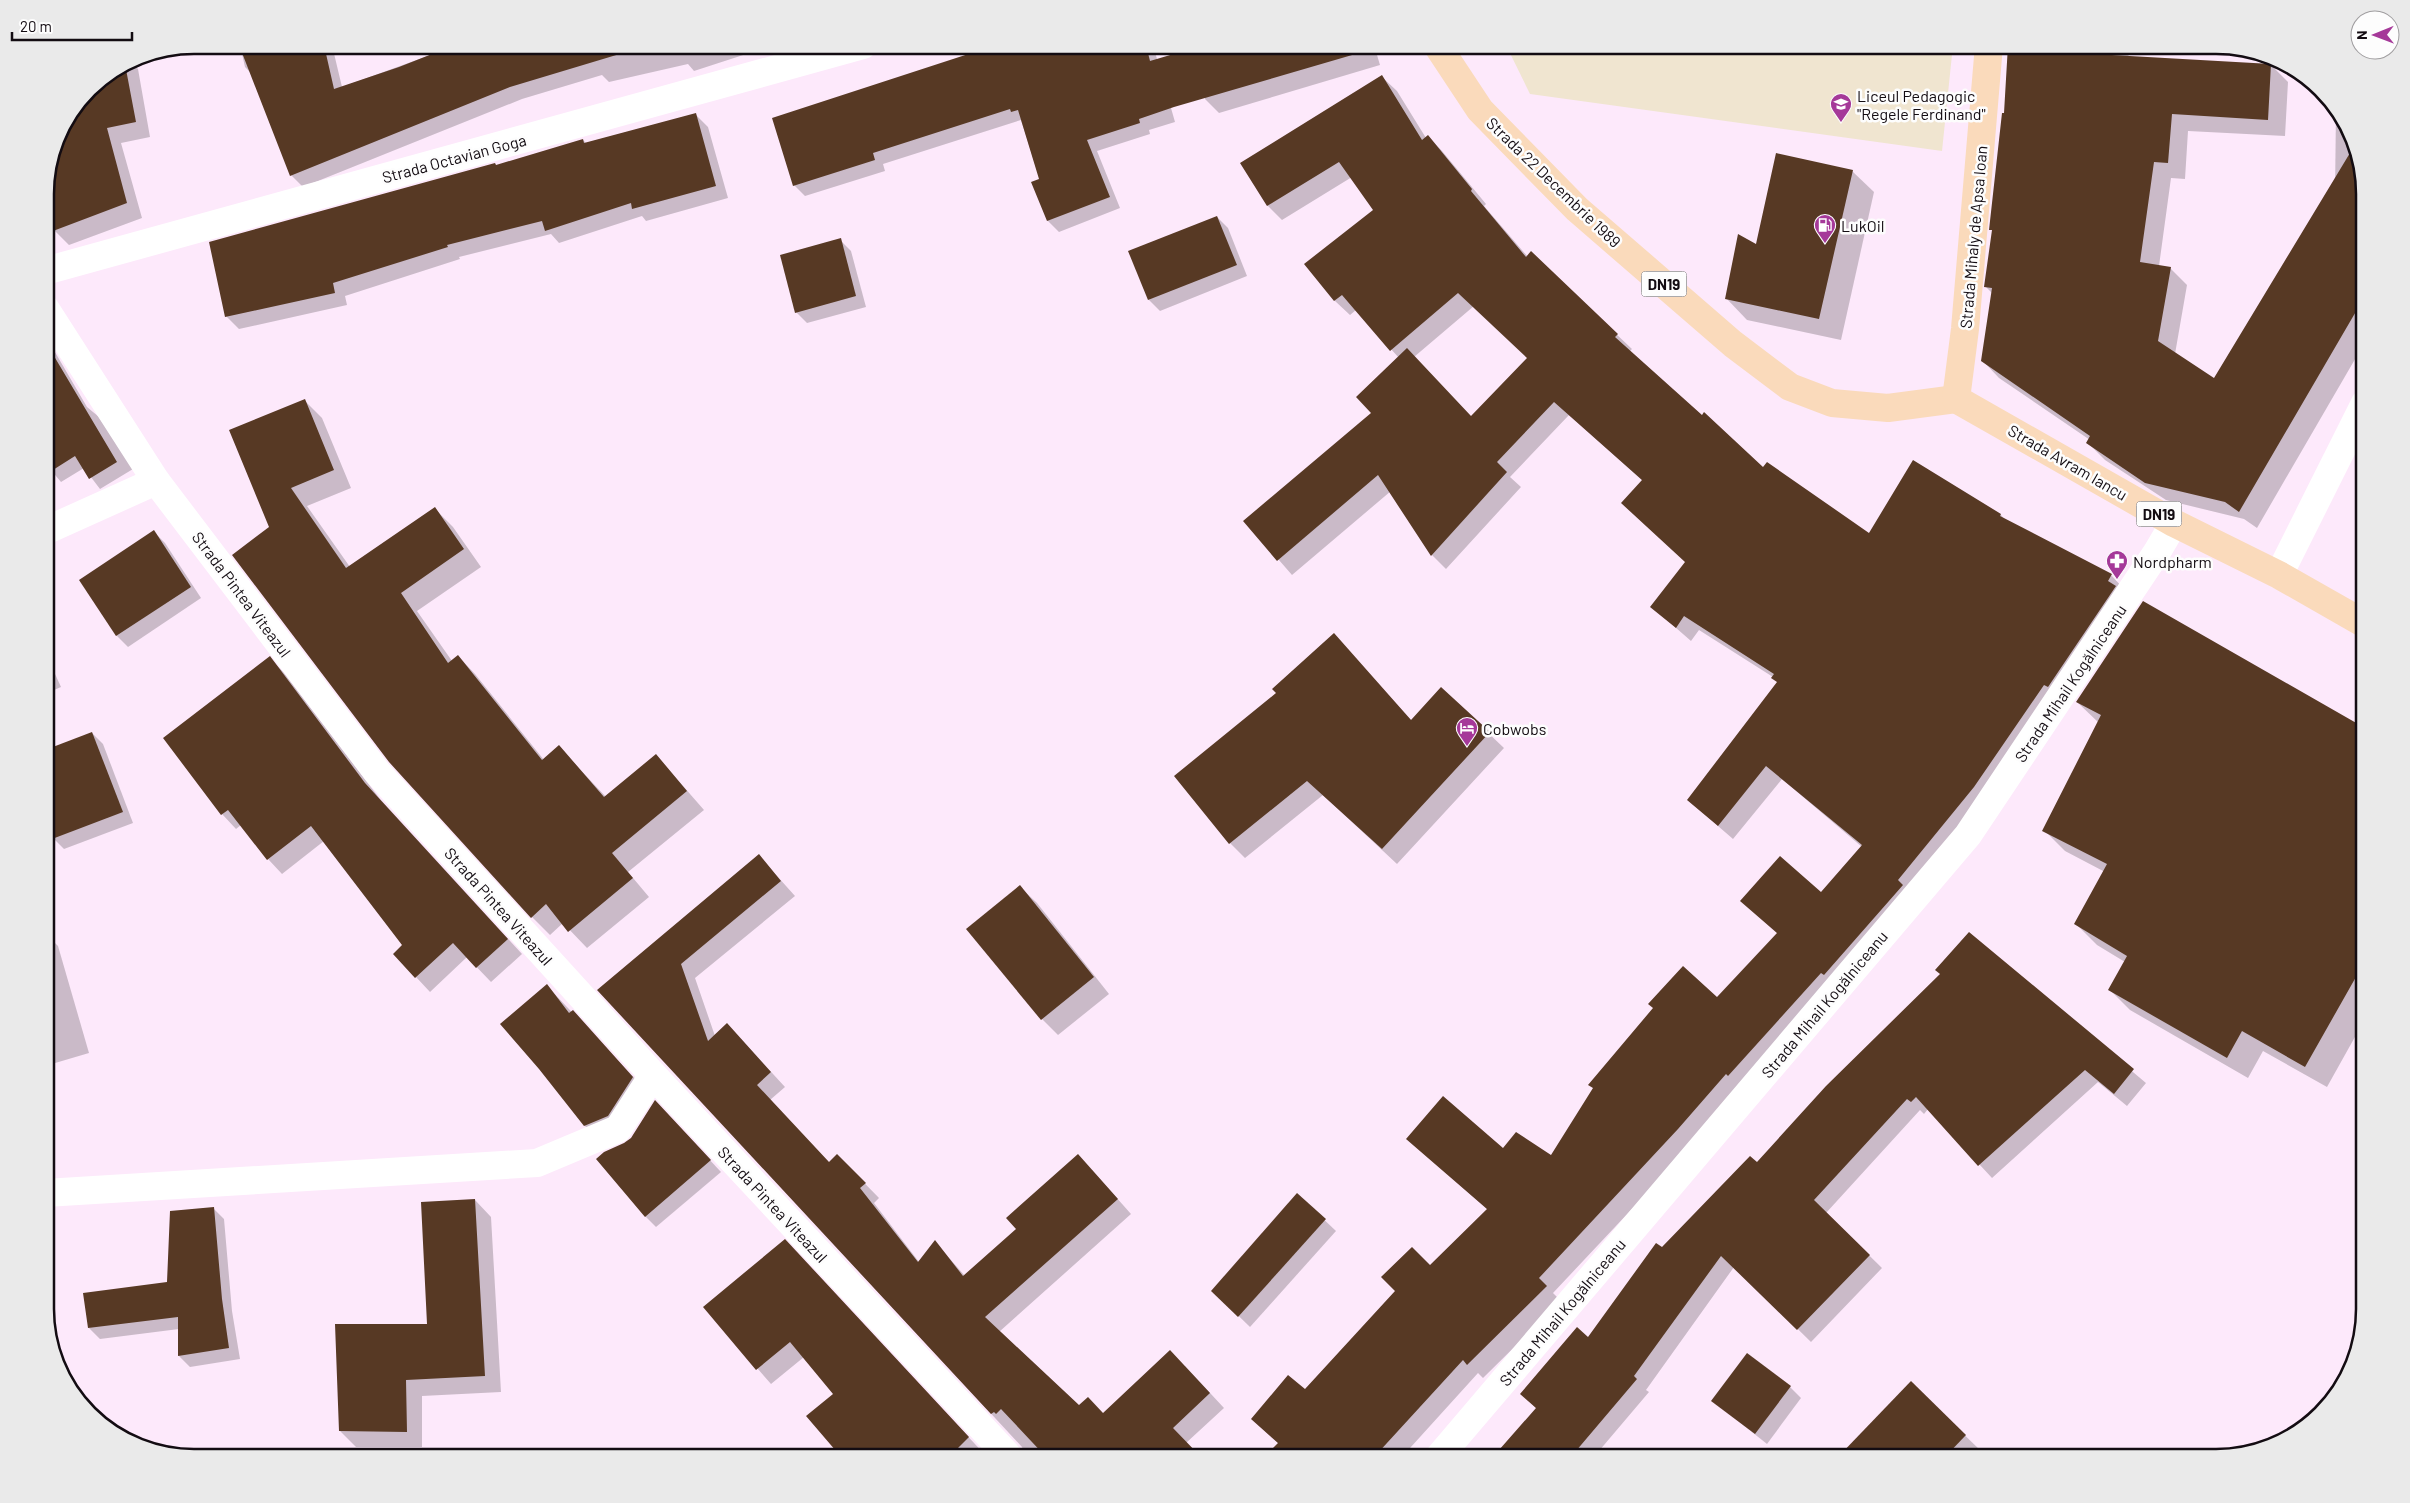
<svg xmlns="http://www.w3.org/2000/svg" width="2410" height="1503" font-family="Barlow,sans-serif">
<style>
.education{fill:#f0e5d0}
.shadow{fill:#0003;fill-rule:evenodd}
.building{fill:#573924}
.lines{fill:none;stroke-linecap:round;stroke-linejoin:round}
.minor{stroke:#fff;stroke-width:28}
.major{stroke:#fadabb;stroke-width:28}
.labels{text-anchor:middle;dominant-baseline:central;stroke-width:5;stroke-linejoin:round;paint-order:stroke}
.shield{fill:#fdfdfd;stroke:#595458;stroke-width:1}
.shield-label{font-size:15px;font-weight:bold;fill:#130c12}
.poi-label{font-size:16px;fill:#130c12;stroke:#fdfdfd;text-anchor:start}
.street-label{font-size:16px;fill:#130c12;stroke:#fdfdfd}
.rim{fill:none;stroke:#130c12;stroke-width:2.5}
</style>
<rect width="100%" height="100%" fill="#fde9fb"/>
<path class="education" d="M 1506,45 L 1953,45 L 1942,151 L 1530,94 Z"/>
<g class="shadow">
<path d="M 240,45 L 332,45 L 342,87 L 458,45 L 774,45 L 694,71 L 688,64 L 609,82 L 602,75 L 522,99 L 303,187 L 291,175 L 252,74 L 245,67 Z"/>
<path d="M 992,45 L 1153,45 L 1175,122 L 1149,130 L 1150,134 L 1097,151 L 1120,208 L 1059,232 L 1048,221 L 1033,183 L 1040,180 L 1021,120 L 883,164 L 885,171 L 805,196 L 794,185 L 992,48 Z"/>
<path d="M 1200,45 L 1374,45 L 1380,65 L 1219,113 L 1205,99 Z"/>
<path d="M 2009,45 L 2125,45 L 2129,57 L 2271,65 L 2288,82 L 2285,136 L 2188,131 L 2185,179 L 2171,178 L 2159,266 L 2170,268 L 2187,285 L 2175,354 L 2215,380 L 2365,231 L 2365,342 L 2257,528 L 2244,519 L 2166,500 L 2105,460 L 2088,443 L 2090,440 L 1999,378 L 1982,360 L 1992,293 L 1986,287 L 1993,231 L 1990,228 L 2006,115 Z"/>
<path d="M 130,61 L 138,69 L 150,137 L 121,143 L 142,218 L 69,245 L 54,230 L 56,136 L 89,88 Z"/>
<path d="M 1382,77 L 1397,91 L 1426,138 L 1428,136 L 1442,151 L 1486,204 L 1484,206 L 1528,257 L 1531,253 L 1632,349 L 1629,352 L 1763,469 L 1869,535 L 1914,462 L 2001,515 L 2007,522 L 2111,575 L 2125,590 L 1988,802 L 1693,1144 L 1553,1293 L 1561,1301 L 1483,1378 L 1478,1373 L 1401,1458 L 1265,1458 L 1279,1444 L 1252,1419 L 1305,1391 L 1488,1210 L 1408,1139 L 1551,1156 L 1717,999 L 1778,934 L 1757,915 L 1821,894 L 1862,847 L 1782,779 L 1733,839 L 1688,800 L 1778,683 L 1773,677 L 1699,630 L 1691,641 L 1652,607 L 1686,562 L 1643,481 L 1569,415 L 1510,477 L 1521,487 L 1446,569 L 1432,555 L 1391,491 L 1292,575 L 1245,521 L 1373,413 L 1399,358 L 1356,310 L 1350,315 L 1335,301 L 1306,265 L 1375,210 L 1352,177 L 1282,220 L 1268,206 L 1242,163 ZM 1474,306 L 1528,358 L 1472,418 L 1414,357 Z"/>
<path d="M 2336,109 L 2345,119 L 2365,193 L 2335,193 Z"/>
<path d="M 695,114 L 708,127 L 728,198 L 646,221 L 642,216 L 559,243 L 551,234 L 459,257 L 460,259 L 345,296 L 347,305 L 239,329 L 226,316 L 497,166 L 583,140 L 586,143 Z"/>
<path d="M 1852,171 L 1874,192 L 1841,340 L 1747,320 L 1726,298 L 1757,245 Z"/>
<path d="M 1217,217 L 1228,228 L 1247,276 L 1160,311 L 1149,300 Z"/>
<path d="M 840,240 L 851,251 L 866,307 L 807,323 L 796,312 Z"/>
<path d="M 45,335 L 87,407 L 99,417 L 133,469 L 100,489 L 84,468 L 61,482 L 45,463 Z"/>
<path d="M 304,400 L 322,418 L 351,488 L 307,506 L 350,567 L 435,509 L 453,527 L 481,567 L 417,611 L 452,661 L 458,656 L 475,674 L 544,760 L 559,747 L 606,797 L 656,755 L 704,810 L 628,872 L 649,897 L 587,948 L 563,923 L 550,935 L 532,917 L 270,527 Z"/>
<path d="M 154,532 L 165,543 L 201,598 L 128,647 L 117,636 L 80,580 Z"/>
<path d="M 1334,635 L 1412,721 L 1441,688 L 1504,748 L 1397,864 L 1323,795 L 1245,858 L 1230,843 L 1176,776 L 1277,693 Z"/>
<path d="M 45,652 L 61,687 L 45,694 Z"/>
<path d="M 270,658 L 284,673 L 380,799 L 522,954 L 491,982 L 467,957 L 430,992 L 416,977 L 404,946 L 324,841 L 282,874 L 268,859 L 241,825 L 236,829 L 222,814 Z"/>
<path d="M 2077,702 L 2365,729 L 2365,1019 L 2327,1087 L 2263,1051 L 2248,1078 L 2130,1010 L 2109,989 L 2125,962 L 2097,945 L 2076,924 L 2105,872 L 2065,851 L 2044,830 L 2099,723 Z"/>
<path d="M 92,733 L 103,744 L 133,823 L 64,849 L 53,838 Z"/>
<path d="M 759,856 L 795,896 L 695,978 L 715,1036 L 741,1039 L 785,1087 L 770,1100 L 829,1163 L 837,1155 L 879,1198 L 874,1203 L 919,1262 L 935,1242 L 965,1276 L 1092,1170 L 1131,1214 L 999,1332 L 1079,1406 L 1103,1414 L 1185,1366 L 1224,1408 L 1186,1443 L 1201,1458 L 1026,1458 L 1022,1447 L 598,990 Z"/>
<path d="M 1020,887 L 1037,903 L 1109,994 L 1058,1035 L 1042,1019 Z"/>
<path d="M 1969,934 L 2146,1083 L 2127,1106 L 2098,1082 L 1992,1178 L 1928,1109 L 1924,1114 L 1920,1110 L 1826,1213 L 1882,1268 L 1811,1342 L 1734,1267 L 1646,1390 L 1649,1392 L 1593,1458 L 1493,1458 L 1537,1409 L 1522,1394 L 1589,1339 L 1662,1249 L 1757,1164 L 1941,974 Z"/>
<path d="M 47,935 L 58,946 L 89,1053 L 45,1066 L 45,936 Z"/>
<path d="M 547,986 L 644,1088 L 596,1137 L 585,1126 Z"/>
<path d="M 666,1113 L 721,1172 L 656,1227 L 645,1216 L 625,1144 Z"/>
<path d="M 1297,1194 L 1336,1231 L 1250,1327 L 1213,1291 Z"/>
<path d="M 475,1200 L 491,1217 L 501,1392 L 422,1396 L 422,1447 L 356,1447 L 340,1431 L 429,1325 Z"/>
<path d="M 213,1208 L 224,1219 L 232,1311 L 240,1359 L 190,1367 L 179,1356 L 179,1329 L 100,1339 L 89,1328 L 168,1283 Z"/>
<path d="M 799,1255 L 988,1458 L 832,1458 L 838,1452 L 834,1394 L 804,1357 L 771,1384 L 705,1308 Z"/>
<path d="M 1911,1383 L 1982,1452 L 1976,1458 L 1852,1458 Z"/>
<path d="M 1790,1387 L 1801,1398 L 1767,1444 L 1713,1401 Z"/>
</g>
<g class="building">
<path d="M 239,45 L 324,45 L 334,89 L 399,67 L 455,45 L 622,45 L 623,53 L 510,87 L 290,176 Z"/>
<path d="M 996,45 L 1146,45 L 1150,61 L 1204,45 L 1358,45 L 1359,53 L 1174,107 L 1139,119 L 1140,123 L 1087,140 L 1110,197 L 1047,221 L 1031,182 L 1039,179 L 1018,110 L 1011,112 L 1010,109 L 873,153 L 875,160 L 793,186 L 772,118 Z"/>
<path d="M 2008,45 L 2112,45 L 2112,55 L 2271,64 L 2268,120 L 2172,114 L 2168,163 L 2154,162 L 2140,262 L 2171,267 L 2158,341 L 2214,378 L 2353,148 L 2365,193 L 2365,296 L 2239,512 L 2225,502 L 2145,483 L 2086,443 L 2090,436 L 1981,361 L 1992,288 L 1984,287 L 1992,230 L 1989,230 L 2002,113 L 2004,113 Z"/>
<path d="M 125,64 L 136,122 L 107,128 L 127,203 L 53,231 L 45,205 L 45,184 L 56,136 L 89,88 Z"/>
<path d="M 1382,75 L 1422,140 L 1428,135 L 1472,189 L 1471,191 L 1526,257 L 1531,251 L 1618,334 L 1615,337 L 1702,415 L 1704,412 L 1763,467 L 1767,462 L 1869,533 L 1913,460 L 2001,514 L 2000,516 L 2112,574 L 2108,581 L 2116,586 L 2048,687 L 2044,685 L 1974,787 L 1898,880 L 1903,885 L 1824,975 L 1821,973 L 1728,1076 L 1726,1074 L 1678,1129 L 1539,1278 L 1547,1286 L 1467,1365 L 1463,1360 L 1376,1455 L 1370,1458 L 1263,1458 L 1278,1443 L 1251,1419 L 1288,1375 L 1305,1389 L 1395,1291 L 1381,1277 L 1412,1247 L 1430,1265 L 1487,1209 L 1406,1139 L 1443,1096 L 1503,1148 L 1516,1132 L 1551,1155 L 1593,1088 L 1588,1085 L 1653,1008 L 1648,1004 L 1683,966 L 1717,997 L 1777,933 L 1740,901 L 1780,856 L 1821,892 L 1862,845 L 1766,766 L 1718,826 L 1687,800 L 1777,682 L 1771,678 L 1774,674 L 1684,616 L 1676,628 L 1650,607 L 1685,562 L 1621,503 L 1642,480 L 1554,402 L 1497,462 L 1507,472 L 1431,556 L 1378,475 L 1277,561 L 1243,521 L 1371,413 L 1356,397 L 1407,348 L 1471,416 L 1527,358 L 1458,293 L 1390,351 L 1342,295 L 1334,301 L 1304,264 L 1373,210 L 1339,162 L 1267,206 L 1240,163 Z"/>
<path d="M 696,113 L 716,186 L 632,209 L 631,203 L 545,231 L 542,221 L 447,245 L 448,247 L 333,283 L 335,293 L 225,317 L 209,242 L 495,163 L 496,165 L 583,139 L 584,143 Z"/>
<path d="M 1776,153 L 1853,170 L 1819,319 L 1725,299 L 1738,234 L 1756,244 Z"/>
<path d="M 1217,216 L 1237,265 L 1148,300 L 1128,251 Z"/>
<path d="M 841,238 L 856,296 L 795,313 L 780,255 Z"/>
<path d="M 45,341 L 117,462 L 89,479 L 75,456 L 45,475 Z"/>
<path d="M 305,399 L 334,470 L 291,488 L 346,568 L 435,507 L 464,549 L 401,593 L 448,663 L 458,655 L 542,760 L 559,745 L 604,797 L 656,754 L 687,791 L 612,853 L 633,878 L 568,932 L 546,904 L 531,918 L 389,762 L 232,555 L 269,527 L 229,430 Z"/>
<path d="M 154,530 L 191,587 L 116,636 L 79,580 Z"/>
<path d="M 2143,601 L 2365,728 L 2365,961 L 2305,1067 L 2242,1031 L 2227,1058 L 2108,990 L 2127,956 L 2074,924 L 2107,864 L 2042,831 L 2101,715 L 2076,702 Z"/>
<path d="M 1334,633 L 1411,720 L 1441,687 L 1490,732 L 1382,849 L 1307,781 L 1229,844 L 1174,776 L 1276,693 L 1272,689 Z"/>
<path d="M 270,656 L 365,783 L 508,939 L 476,968 L 453,943 L 415,978 L 393,954 L 402,945 L 311,826 L 267,860 L 228,810 L 221,815 L 163,738 Z"/>
<path d="M 92,732 L 123,812 L 52,839 L 45,821 L 45,750 Z"/>
<path d="M 759,854 L 781,881 L 681,964 L 708,1041 L 727,1023 L 771,1072 L 757,1085 L 829,1162 L 837,1154 L 866,1183 L 860,1188 L 918,1262 L 935,1240 L 963,1276 L 1016,1229 L 1006,1218 L 1078,1154 L 1118,1199 L 985,1317 L 1079,1405 L 1088,1397 L 1103,1413 L 1170,1350 L 1210,1393 L 1173,1428 L 1202,1458 L 1047,1458 L 1001,1409 L 996,1414 L 994,1412 L 991,1414 L 597,990 Z"/>
<path d="M 1020,885 L 1094,977 L 1041,1020 L 966,929 Z"/>
<path d="M 1969,932 L 2134,1069 L 2114,1094 L 2085,1070 L 1978,1166 L 1916,1097 L 1911,1102 L 1907,1099 L 1814,1200 L 1870,1255 L 1797,1330 L 1721,1256 L 1634,1376 L 1637,1379 L 1570,1458 L 1492,1458 L 1536,1408 L 1520,1394 L 1577,1327 L 1588,1337 L 1656,1243 L 1662,1247 L 1750,1156 L 1757,1162 L 1826,1086 L 1940,974 L 1935,970 Z"/>
<path d="M 547,984 L 569,1013 L 573,1010 L 633,1077 L 608,1116 L 584,1126 L 539,1069 L 500,1024 Z"/>
<path d="M 655,1100 L 711,1160 L 645,1217 L 596,1159 L 604,1152 L 624,1143 L 631,1138 Z"/>
<path d="M 1297,1193 L 1326,1219 L 1238,1317 L 1211,1291 Z"/>
<path d="M 475,1199 L 485,1376 L 406,1380 L 407,1432 L 339,1431 L 335,1324 L 427,1324 L 421,1202 Z"/>
<path d="M 214,1207 L 222,1299 L 229,1348 L 178,1356 L 178,1317 L 88,1328 L 83,1293 L 167,1282 L 170,1211 Z"/>
<path d="M 785,1239 L 969,1437 L 948,1458 L 842,1458 L 806,1416 L 833,1394 L 790,1342 L 756,1370 L 703,1307 Z"/>
<path d="M 1747,1353 L 1791,1386 L 1755,1434 L 1711,1401 Z"/>
<path d="M 1911,1381 L 1966,1435 L 1944,1458 L 1837,1458 Z"/>
</g>
<g class="lines">
<g class="minor">
<path d="M 45,271 L 863,45"/>
<path d="M 45,308 L 156,481 L 377,772 L 653,1075 L 1010,1458"/>
<path d="M 45,531 L 156,481"/>
<path d="M 2279,575 L 2365,403"/>
<path d="M 45,1193 L 537,1163 L 618,1129 L 653,1075"/>
<path d="M 1438,1458 L 1968,835 L 2157,552 L 2174,523"/>
</g>
<g class="major">
<path d="M 1437,45 L 1480,110 L 1577,209 L 1733,344 L 1790,387 L 1832,403 L 1888,408 L 1956,399"/>
<path d="M 1956,399 L 2174,523 L 2279,575 L 2365,624"/>
<path d="M 1956,399 L 1965,329 L 1989,45"/>
</g>
</g>
<defs>
<g id="school-pin" transform="scale(1.125)"><path d="M0 17L-7.5 6A9.5 9.5 0 1 1 7.5 6Z" fill="#a53999" stroke="#fdfdfd"/><path d="M0-5L7-2L0 1L-7-2ZM-4 1L0 2.5L4 1V4Q0 6-4 4Z" fill="#fff"/></g>
<g id="fuel-pin" transform="scale(1.125)"><path d="M0 17L-7.5 6A9.5 9.5 0 1 1 7.5 6Z" fill="#a53999" stroke="#fdfdfd"/><path d="M-5.5-6h7V0h2V4h1.3V-2.5L3-4.5l.8-.8L6-3V5H2.5V1h-1V6h-7ZM-4.2-4.7v3.2H.2V-4.7Z" fill="#fff"/></g>
<g id="pharmacy-pin" transform="scale(1.125)"><path d="M0 17L-7.5 6A9.5 9.5 0 1 1 7.5 6Z" fill="#a53999" stroke="#fdfdfd"/><path d="M-2-6h4v4h4v4h-4v4h-4v-4h-4v-4h4Z" fill="#fff"/></g>
<g id="hotel-pin" transform="scale(1.125)"><path d="M0 17L-7.5 6A9.5 9.5 0 1 1 7.5 6Z" fill="#a53999" stroke="#fdfdfd"/><path d="M-6-4.5h1.5V1H6V5H4.5V3h-9V5H-6ZM-4 0a1.8 1.8 0 1 1 3.6 0ZM.5 0V-2.5h3Q6-2.5 6 0Z" fill="#fff"/></g>
</defs>
<g fill-rule="evenodd">
<use href="#school-pin" x="1841" y="104"/>
<use href="#fuel-pin" x="1825" y="225"/>
<use href="#pharmacy-pin" x="2117" y="561"/>
<use href="#hotel-pin" x="1467" y="728"/>
</g>
<g class="labels">
<g class="shield">
<rect x="1641.5" y="271.5" width="45" height="25" rx="4"/>
<rect x="2136.5" y="501.5" width="45" height="25" rx="4"/>
</g>
<g class="shield-label">
<text x="1664" y="284">DN19</text>
<text x="2159" y="514">DN19</text>
</g>
<g class="poi-label">
<text x="1857" y="95">Liceul Pedagogic<tspan x="1857" dy="18">"Regele Ferdinand"</tspan></text>
<text x="1841" y="225">LukOil</text>
<text x="2133" y="561">Nordpharm</text>
<text x="1483" y="728">Cobwobs</text>
</g>
<g class="street-label">
<text transform="translate(454 158) rotate(-15)">Strada Octavian Goga</text>
<text transform="translate(1554 182) rotate(44)">Strada 22 Decembrie 1989</text>
<text transform="translate(1973 237) rotate(-85)">Strada Mihaly de Apsa Ioan</text>
<text transform="translate(2068 462) rotate(30)">Strada Avram Iancu</text>
<text transform="translate(242 594) rotate(53)">Strada Pintea Viteazul</text>
<text transform="translate(2070 683) rotate(-56)">Strada Mihail Kogălniceanu</text>
<text transform="translate(499 906) rotate(48)">Strada Pintea Viteazul</text>
<text transform="translate(1824 1004) rotate(-50)">Strada Mihail Kogălniceanu</text>
<text transform="translate(773 1204) rotate(47)">Strada Pintea Viteazul</text>
<text transform="translate(1562 1312) rotate(-50)">Strada Mihail Kogălniceanu</text>
</g>
</g>
<path d="M0 0H2410V1503H0ZM194 54H2216A140 140 0 0 1 2356 194V1309A140 140 0 0 1 2216 1449H194A140 140 0 0 1 54 1309V194A140 140 0 0 1 194 54Z" fill="#eaeaea" fill-rule="evenodd"/>
<path class="rim" d="M194 54H2216A140 140 0 0 1 2356 194V1309A140 140 0 0 1 2216 1449H194A140 140 0 0 1 54 1309V194A140 140 0 0 1 194 54Z"/>
<g transform="translate(2375 35) rotate(269)"><circle r="24" fill="#fdfdfd" stroke="#9f9d9f"/>
<path d="M0-4L9 19L0 12L-9 19Z" fill="#a53999"/>
<text y="-8" font-size="14" font-weight="bold" text-anchor="middle" fill="#130c12">N</text>
</g>
<path d="M12 32v8h120v-8" fill="none" stroke="#130c12" stroke-width="2.5"/>
<text x="20" y="32" font-size="15" fill="#130c12" stroke="#fdfdfd" stroke-width="4" paint-order="stroke">20 m</text>
</svg>
